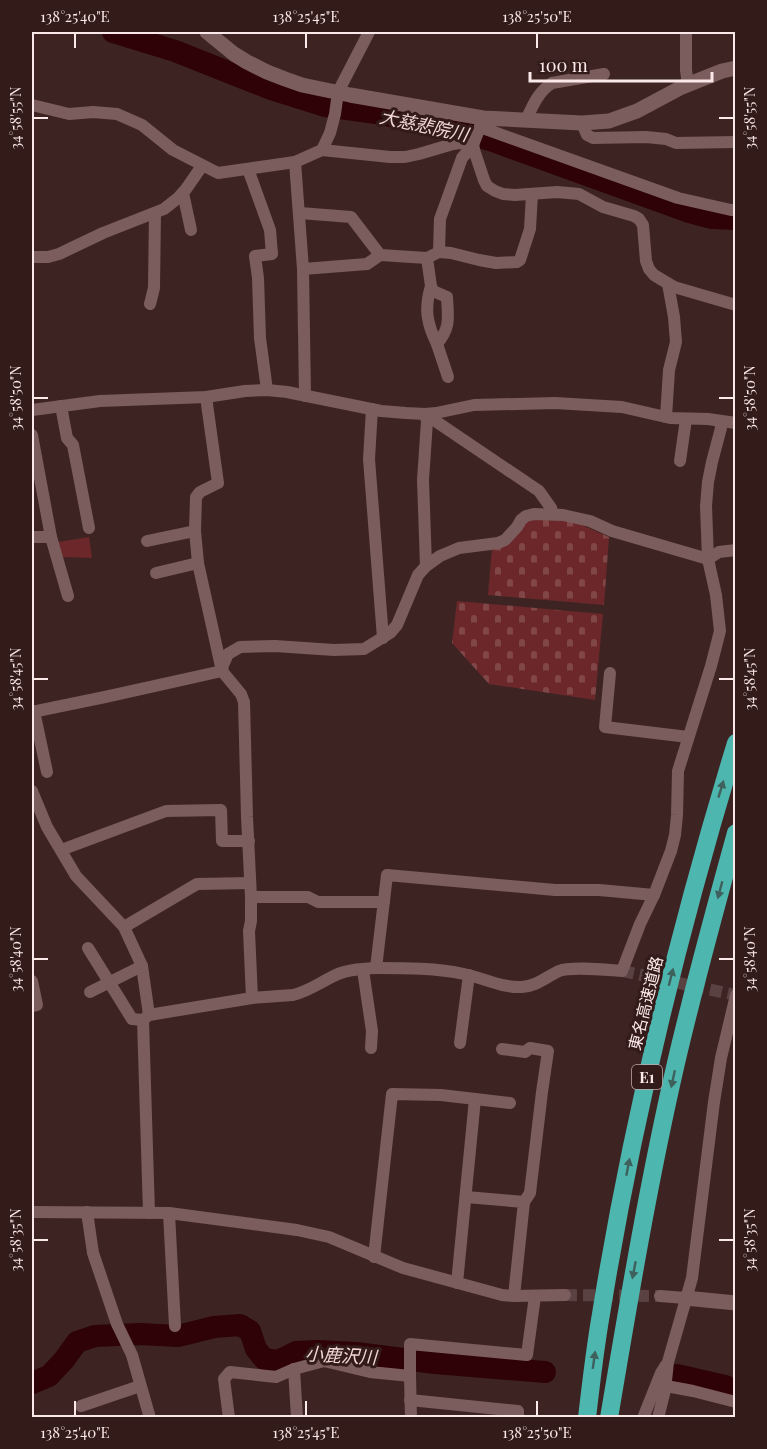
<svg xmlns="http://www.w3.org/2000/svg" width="767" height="1449" font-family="'Playfair Display','Noto Sans JP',serif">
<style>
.green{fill:#6b2729}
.cemetery{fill:url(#cemetery-stones)}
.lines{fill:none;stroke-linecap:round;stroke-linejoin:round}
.river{stroke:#2e0206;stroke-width:22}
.minor-tunnel{stroke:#594241;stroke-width:12;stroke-dasharray:12 6;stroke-linecap:butt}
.minor{stroke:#7a5d5c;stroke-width:12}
.tertiary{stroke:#7a5d5c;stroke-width:15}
.motorway{stroke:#4db6ae;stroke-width:18}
.oneway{fill:#3f615d}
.ticks{fill:none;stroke:#fae9e8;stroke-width:2}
.labels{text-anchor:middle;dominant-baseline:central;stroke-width:6;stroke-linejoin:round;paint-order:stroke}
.shield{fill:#331b1a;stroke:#beabaa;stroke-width:1.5}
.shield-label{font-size:15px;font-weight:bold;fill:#fae9e8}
.street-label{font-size:16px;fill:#fae9e8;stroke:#331b1a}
.water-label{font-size:18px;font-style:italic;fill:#f2d7d5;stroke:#331b1a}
.neatline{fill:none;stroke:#fae9e8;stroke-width:2}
.ticks-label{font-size:15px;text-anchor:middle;fill:#fae9e8}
</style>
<defs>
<pattern id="cemetery-stones" width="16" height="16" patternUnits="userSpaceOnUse" patternTransform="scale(1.5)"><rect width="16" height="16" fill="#6b2729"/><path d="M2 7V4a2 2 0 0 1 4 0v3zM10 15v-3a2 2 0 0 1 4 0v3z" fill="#814648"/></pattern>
</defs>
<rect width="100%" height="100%" fill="#3d2423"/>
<path class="green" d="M 89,537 L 92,558 L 60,557 L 58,542 Z"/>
<g class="cemetery">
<path d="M 536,518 L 575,522 L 609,537 L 604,605 L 488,595 L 492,548 L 524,523 Z"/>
<path d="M 457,601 L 603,614 L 595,700 L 489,684 L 452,643 Z"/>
</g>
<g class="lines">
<g class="river">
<path d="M 113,32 L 175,51 L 271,89 L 325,106 L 376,113 L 432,125 L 490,140 L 689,212 L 711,218 L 736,219"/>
<path d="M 677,1375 L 725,1386 L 736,1391"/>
<path d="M 32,1383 L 49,1376 L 64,1360 L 77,1342 L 95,1336 L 140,1334 L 178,1336 L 214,1327 L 240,1325 L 250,1331 L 256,1349 L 264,1359 L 278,1361 L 296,1352 L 317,1351 L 356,1353 L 435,1363 L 545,1372"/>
</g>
<g class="minor-tunnel">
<path d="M 622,971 L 736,995"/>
<path d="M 565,1295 L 660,1296"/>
</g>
<g class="minor">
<path d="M 686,32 L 686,70 L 688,85"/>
<path d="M 32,105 L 69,114 L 93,112 L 117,114 L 142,125 L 173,150 L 218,173 L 295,162 L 322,150 L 330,133 L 335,114 L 338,92 L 369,32"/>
<path d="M 483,118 L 480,127 L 678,198 L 731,210 L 736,210"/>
<path d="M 526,120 C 533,105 538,92 552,83 L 604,74"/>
<path d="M 582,123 L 587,135 L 593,138 L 646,137 L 666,139 L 676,143 L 736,142"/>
<path d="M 473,145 L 475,153 L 484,180 L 487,186 L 495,191 L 503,194 L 515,195 L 557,192 L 579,194 L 603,207 L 634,216 L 639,219 L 643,225 L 646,261 L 649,269 L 654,275 L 674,287 L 736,305"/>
<path d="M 322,150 L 390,157 L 405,157 L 419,154 L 453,144 L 460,143 L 473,145"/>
<path d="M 295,162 L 303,269 L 305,396"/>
<path d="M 248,169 L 270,230 L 272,254 L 255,256 L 258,278 L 260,338 L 267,390"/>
<path d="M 183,193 L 191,230"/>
<path d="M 300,213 L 351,217 L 380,255 L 427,258 L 439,252 L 451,253 L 479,260 L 496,263 L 517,262 L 520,260 L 530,229 L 532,194"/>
<path d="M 439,252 L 440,219 L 462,158 L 473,145 L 480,127"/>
<path d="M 32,257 L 48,257 L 59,254 L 103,233 L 164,209 L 178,198 L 186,189 L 202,166"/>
<path d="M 427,258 L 431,286 L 433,291 L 447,297 C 448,318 451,327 437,344 C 427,324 424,309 431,286"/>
<path d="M 303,269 L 367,264 L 380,255"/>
<path d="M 150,304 L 154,288 L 155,213"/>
<path d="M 437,344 L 448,377"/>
<path d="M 206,397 L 218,483 L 200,492 L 196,497 L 195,531 L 198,563 L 222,671 L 241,694 L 244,702 L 247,817 L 251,897 L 251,921 L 249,931 L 252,998"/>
<path d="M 61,406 L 67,438 L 73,445 L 89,528"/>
<path d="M 372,409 L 369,459 L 383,638"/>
<path d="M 32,410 L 100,401 L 206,397 L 245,391 L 267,390 L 287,392 L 381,411 L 406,413 L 425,414 L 436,413 L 474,405 L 555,403 L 622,407 L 670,418 L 708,419 L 736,423"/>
<path d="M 425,414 L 539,491 L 551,508 L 553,514"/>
<path d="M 425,414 L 427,421 L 423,480 L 426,566"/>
<path d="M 666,417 L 669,370 L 676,342 L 674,317 L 668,284"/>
<path d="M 32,435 L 51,537 L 68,596"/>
<path d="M 680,461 L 686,419"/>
<path d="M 32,537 L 51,537"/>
<path d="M 147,541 L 195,531"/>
<path d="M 156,573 L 198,563"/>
<path d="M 610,673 L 605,727 L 688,737"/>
<path d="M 34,711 L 47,772"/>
<path d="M 32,712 L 105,697 L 222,671 L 223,665 L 228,654 L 240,647 L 275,646 L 334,650 L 364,649 L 390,633 L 397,625 L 418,575 L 426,566 L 440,556 L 459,548 L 498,543 L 505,540 L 517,527 L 521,520 L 526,516 L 534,514 L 563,515 L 590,521 L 612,531 L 708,559 L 719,552 L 736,550"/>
<path d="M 32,791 L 47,827 L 76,876 L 124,927 L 197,884 L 250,883"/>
<path d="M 61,850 L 166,811 L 221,810 L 222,841 L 249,841"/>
<path d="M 251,897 L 308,897 L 318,902 L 384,902"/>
<path d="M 124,927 L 142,966 L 149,1015"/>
<path d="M 88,948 L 132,1019 L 143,1020 L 149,1015 L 252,998 L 293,995 C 310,991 322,981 338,974 C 347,970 367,968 378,968 C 406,968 437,968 464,974 C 484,978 501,988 522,987 C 537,986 546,977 559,971 C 572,966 607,970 622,971 L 640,924 L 654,895 L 671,851 L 675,835 L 677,815 L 678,771 L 711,666 L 720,631 L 716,595 L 708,559 L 706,506 L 708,482 L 712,462 L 721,428 L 720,421"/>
<path d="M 376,968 L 387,875 L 555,890 L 599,890 L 654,895"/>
<path d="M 363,970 L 372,1031 L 371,1048"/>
<path d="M 32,981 L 37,1005 L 32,1006"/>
<path d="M 90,992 L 142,966"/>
<path d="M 143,1020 L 149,1213"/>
<path d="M 460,1043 L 469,975"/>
<path d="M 502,1049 L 525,1052 L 530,1048 L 548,1051 L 542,1092 L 530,1193 L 524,1202"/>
<path d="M 466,1197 L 524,1202 L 514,1296"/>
<path d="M 32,1212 L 169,1213 L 297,1230 L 329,1237 L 403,1268 L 502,1295 L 514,1296 L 565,1295"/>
<path d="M 87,1212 L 93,1253 L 117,1324 L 132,1355 L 150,1418"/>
<path d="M 169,1213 L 175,1326"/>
<path d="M 374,1257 L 392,1094 L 441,1095 L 510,1103"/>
<path d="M 457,1283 L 475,1099"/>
<path d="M 660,1296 L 685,1298"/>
<path d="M 294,1369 L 297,1418"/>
<path d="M 666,1386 L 693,1391 L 736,1402"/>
<path d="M 410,1400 L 518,1411 L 518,1418"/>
<path d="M 81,1406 L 140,1386"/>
<path d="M 229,1418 L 224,1379 L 230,1372 L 276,1377 L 294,1369 L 324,1361 L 370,1372 L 410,1376"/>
<path d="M 411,1418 L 410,1376 L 410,1344 L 527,1355 L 535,1296"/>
<path d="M 643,1418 L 661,1373 L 666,1365"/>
<path d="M 658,1418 L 665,1390 L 668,1362 L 692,1278 L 714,1102 L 721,1058 L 736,995"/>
</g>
<g class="tertiary">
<path d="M 207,32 L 234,54 L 247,62 L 267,72 L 285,79 L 302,85 L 350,95 L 483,118 L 582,123 L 609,121 L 637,111 L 682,87 L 722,71 L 736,68"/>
<path d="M 685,1298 L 736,1303"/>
</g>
<g class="motorway">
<path d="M 587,1418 C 591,1383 595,1348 601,1314 C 632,1121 679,930 736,743"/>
<path d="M 609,1418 C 629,1299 649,1180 676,1063 C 694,986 715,909 736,833"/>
</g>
</g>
<defs><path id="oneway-solid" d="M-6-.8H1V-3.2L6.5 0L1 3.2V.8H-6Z" transform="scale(1.5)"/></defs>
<g class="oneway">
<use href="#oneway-solid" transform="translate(721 789) rotate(-73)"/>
<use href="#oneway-solid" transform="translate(720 890) rotate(105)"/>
<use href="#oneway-solid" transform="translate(671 977) rotate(-76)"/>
<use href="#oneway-solid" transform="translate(673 1079) rotate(102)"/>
<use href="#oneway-solid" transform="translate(628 1167) rotate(-79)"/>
<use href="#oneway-solid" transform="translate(634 1270) rotate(101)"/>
<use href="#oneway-solid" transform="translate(594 1360) rotate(-82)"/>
</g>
<path class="ticks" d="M 75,33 L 75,48M 306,33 L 306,48M 537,33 L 537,48M 33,118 L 48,118M 719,118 L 734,118M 33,398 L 48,398M 719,398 L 734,398M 33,679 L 48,679M 719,679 L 734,679M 33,959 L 48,959M 719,959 L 734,959M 33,1240 L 48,1240M 719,1240 L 734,1240M 75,1401 L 75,1416M 306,1401 L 306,1416M 537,1401 L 537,1416"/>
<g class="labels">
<rect class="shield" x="632" y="1065" width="30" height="24" rx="4.5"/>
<g class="shield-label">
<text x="647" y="1077">E1</text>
</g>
<g class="street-label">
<text transform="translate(645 1003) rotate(-76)">東名高速道路</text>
</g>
<g class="water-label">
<text transform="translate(424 125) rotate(12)">大慈悲院川</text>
<text transform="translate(341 1355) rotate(3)">小鹿沢川</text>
</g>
</g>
<rect width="767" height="1449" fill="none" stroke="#331b1a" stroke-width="66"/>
<path d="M530 72v9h182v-9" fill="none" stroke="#fae9e8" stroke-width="3"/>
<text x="539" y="72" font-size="18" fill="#fae9e8" stroke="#331b1a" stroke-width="4.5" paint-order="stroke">100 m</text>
<rect x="33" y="33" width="701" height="1383" class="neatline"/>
<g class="ticks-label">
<text x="75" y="22">138°25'40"E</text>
<text x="306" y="22">138°25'45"E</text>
<text x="537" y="22">138°25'50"E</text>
<text transform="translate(16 118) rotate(-90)" y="5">34°58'55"N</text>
<text transform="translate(750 118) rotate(-90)" y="5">34°58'55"N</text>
<text transform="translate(16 398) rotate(-90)" y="5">34°58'50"N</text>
<text transform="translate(750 398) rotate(-90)" y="5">34°58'50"N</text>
<text transform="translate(16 679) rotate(-90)" y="5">34°58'45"N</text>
<text transform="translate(750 679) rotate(-90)" y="5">34°58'45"N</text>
<text transform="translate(16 959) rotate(-90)" y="5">34°58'40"N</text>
<text transform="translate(750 959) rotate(-90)" y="5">34°58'40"N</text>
<text transform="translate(16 1240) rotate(-90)" y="5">34°58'35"N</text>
<text transform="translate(750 1240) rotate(-90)" y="5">34°58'35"N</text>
<text x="75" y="1438">138°25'40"E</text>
<text x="306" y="1438">138°25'45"E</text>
<text x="537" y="1438">138°25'50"E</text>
</g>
</svg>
